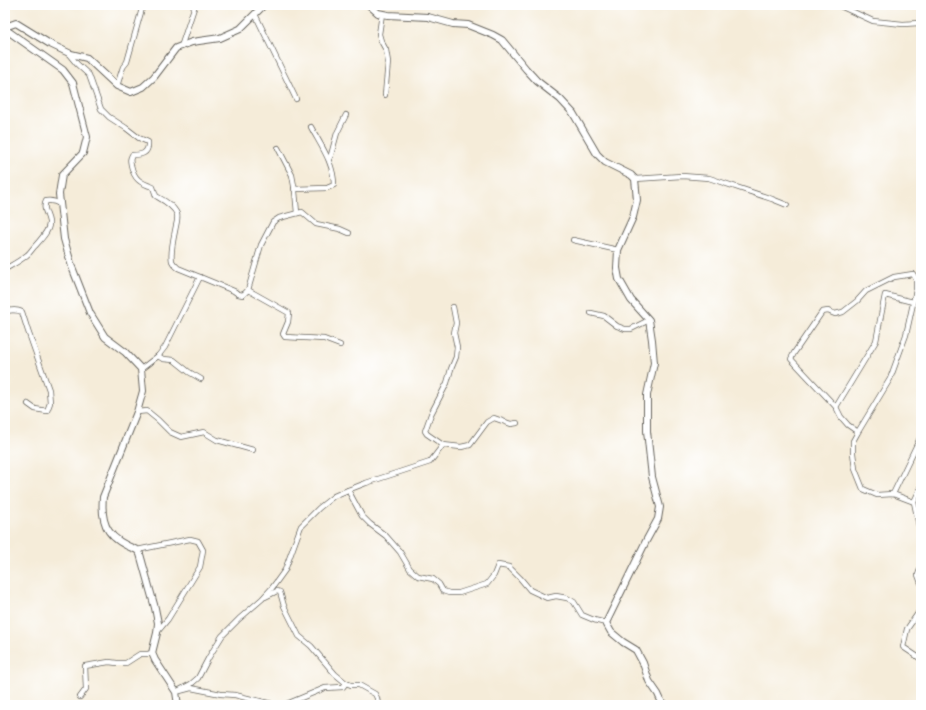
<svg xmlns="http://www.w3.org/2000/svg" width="926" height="710" font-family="Pangolin,sans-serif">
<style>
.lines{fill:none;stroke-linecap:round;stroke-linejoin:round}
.minor-casing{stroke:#68655e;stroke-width:6}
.tertiary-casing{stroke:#68655e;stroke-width:8}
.minor{stroke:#fff;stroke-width:4.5}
.tertiary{stroke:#fff;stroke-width:6}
</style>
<rect width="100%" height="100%" fill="#fff"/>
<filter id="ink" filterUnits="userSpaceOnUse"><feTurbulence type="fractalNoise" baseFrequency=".025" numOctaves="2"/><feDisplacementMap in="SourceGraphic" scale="8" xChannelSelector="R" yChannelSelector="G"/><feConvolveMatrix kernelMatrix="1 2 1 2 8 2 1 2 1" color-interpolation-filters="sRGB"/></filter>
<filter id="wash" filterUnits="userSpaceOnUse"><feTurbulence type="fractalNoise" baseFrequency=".012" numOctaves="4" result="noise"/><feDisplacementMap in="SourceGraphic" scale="16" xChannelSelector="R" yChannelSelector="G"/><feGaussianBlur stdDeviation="0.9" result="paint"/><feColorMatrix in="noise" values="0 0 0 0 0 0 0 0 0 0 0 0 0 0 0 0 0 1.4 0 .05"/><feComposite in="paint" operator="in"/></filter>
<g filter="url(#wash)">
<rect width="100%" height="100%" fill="#f5ecd9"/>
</g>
<g filter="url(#ink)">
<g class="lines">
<g class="minor-casing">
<g id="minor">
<path d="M 838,5 L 873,21 L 903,24 L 919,23 L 921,24"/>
<path d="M 255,14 L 296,99"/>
<path d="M 382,14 L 379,34 L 381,41 L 386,50 L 388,62 L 385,95"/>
<path d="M 181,47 L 195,5"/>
<path d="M 68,53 L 77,64 L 89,75 L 101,109 L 109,117 L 126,128 L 139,138 L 148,142 C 149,154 141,155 132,155 C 130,159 130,160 131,165 C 134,179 140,183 153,187 L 156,196 C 163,200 173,205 177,214 C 178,218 177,222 176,226 C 174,236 170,252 172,261 C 173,264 176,266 178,268 L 234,291 L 238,294 L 243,295 L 248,290 L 261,245 L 273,222 L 279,218 L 302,212 L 316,224 L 340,229 L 349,233"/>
<path d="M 117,86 L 123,67 L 127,62 L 143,5"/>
<path d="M 278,148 L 292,175 L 295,191 L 297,213"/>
<path d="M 329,159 L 331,155 L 337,133 L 346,115"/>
<path d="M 635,179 L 682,176 L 709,178 L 772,199 L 787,205"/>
<path d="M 294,189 L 327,188 L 334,185 C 334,163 321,146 311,127"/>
<path d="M 573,240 L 618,250"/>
<path d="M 5,269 C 12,265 20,261 27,255 C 30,253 32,249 35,246 C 40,240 50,231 49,222 C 48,214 42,209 46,201 C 52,200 55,201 60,204"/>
<path d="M 248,290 L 289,313 L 288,322 L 283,334 L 285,337 L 324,339 L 340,345"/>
<path d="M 5,310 C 11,312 14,308 22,312 L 28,331 L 49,390 L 50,403 L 47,411 L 35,409 L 28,404"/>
<path d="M 591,313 L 604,316 L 617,326 L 625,329 L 631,329 L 649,320"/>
<path d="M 158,356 L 163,359 L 174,360 L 189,372 L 201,379"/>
<path d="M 141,369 L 158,356 L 165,347 L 200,277"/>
<path d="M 836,407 L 842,397 L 876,341 L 885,295 L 913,302"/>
<path d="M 137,412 L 147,411 L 158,420 L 170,432 L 181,437 L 204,432 L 217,440 L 253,450"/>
<path d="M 858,432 L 890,379 L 906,335 L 916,290 L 916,279 L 913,274 L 894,277 L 866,291 L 857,301 L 843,312 L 835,314 L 828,311 L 822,312 L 794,353 L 791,359 L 836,407 L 841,417 L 848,425 L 858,432 L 853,441 L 853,453 L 855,469 L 863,489 L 877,495 L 893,494 L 914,502"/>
<path d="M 443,445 L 461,447 L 470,445 L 487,422 L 494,418 L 511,424 L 517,423"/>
<path d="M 921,487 L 914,502 L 921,536"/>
<path d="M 348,490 L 366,483 L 430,462 L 443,445 L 427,434 L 425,431 L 431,414 L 447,383 L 451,369 L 456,357 L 457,347 L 454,333 L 456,323 L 453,307"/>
<path d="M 893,494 L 921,436"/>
<path d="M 137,550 L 190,539 L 198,541 L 203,550 L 200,567 L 168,619 L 158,631"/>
<path d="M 921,567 L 918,575 L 921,583"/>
<path d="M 265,597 L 277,591 L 280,592 L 284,606 L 299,636 L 311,646 L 335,674 L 346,683 L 351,685 L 359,685 L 375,694 L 377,698 L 378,705"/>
<path d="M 921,609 L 907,629 L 903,647 L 921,659"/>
<path d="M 80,697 L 86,689 L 85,666 L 109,662 L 117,663 L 126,663 L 140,654 L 148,654 L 152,653"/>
<path d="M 276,705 L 235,695 L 221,694 L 191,688 L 176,692 L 191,684 L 198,678 L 209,657 L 222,636 L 239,619 L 262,599 L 272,588 L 285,570 L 301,526 L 319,508 L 334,496 L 348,490 L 362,516 L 370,524 L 386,536 L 400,552 L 410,569 L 418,576 L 433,579 L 439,584 L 443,591 L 449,593 L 459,593 L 487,584 L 494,575 L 498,565 L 509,567 L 520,578 L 530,590 L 547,598 L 556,596 L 567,598 L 574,602 L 582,615 L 594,620 L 606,623"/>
<path d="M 284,705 L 325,688 L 343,687 L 346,683"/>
</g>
</g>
<g class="tertiary-casing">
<g id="tertiary">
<path d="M 369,5 L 378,13 L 388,15 L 428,17 L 453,24 L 468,25 L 493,35 L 502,40 L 526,69 L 537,81 L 560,99 L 573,113 L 597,154 L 605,162 L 631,175 L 635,179 L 637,200 L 633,217 L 618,250 L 617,268 L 619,279 L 631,300 L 649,320 L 652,340 L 654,363 L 647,395 L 647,431 L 652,477 L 660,507 L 658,519 L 646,541 L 606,623 L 611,632 L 623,642 L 636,650 L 643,663 L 649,681 L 658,694 L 663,705"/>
<path d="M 5,27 L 16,23 L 50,44 L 71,54 L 87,58 L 117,86 L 131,92 L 143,87 L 154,77 L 176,48 L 192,42 L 220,38 L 240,29 L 264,5"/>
<path d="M 5,29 L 63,70 L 73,83 L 87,137 L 83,153 L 62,175 L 59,194 L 64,239 L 72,267 L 90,313 L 105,337 L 125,352 L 141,369 L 143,391 L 137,412 L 103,497 C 100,527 110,540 137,550 L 140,554 L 155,608 L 158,623 L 157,633 L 152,653 L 155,660 L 176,692 L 178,705"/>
</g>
</g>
<use href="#minor" class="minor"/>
<use href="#tertiary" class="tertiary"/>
</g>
</g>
<rect width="926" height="710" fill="none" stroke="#fff" stroke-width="20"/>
</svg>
